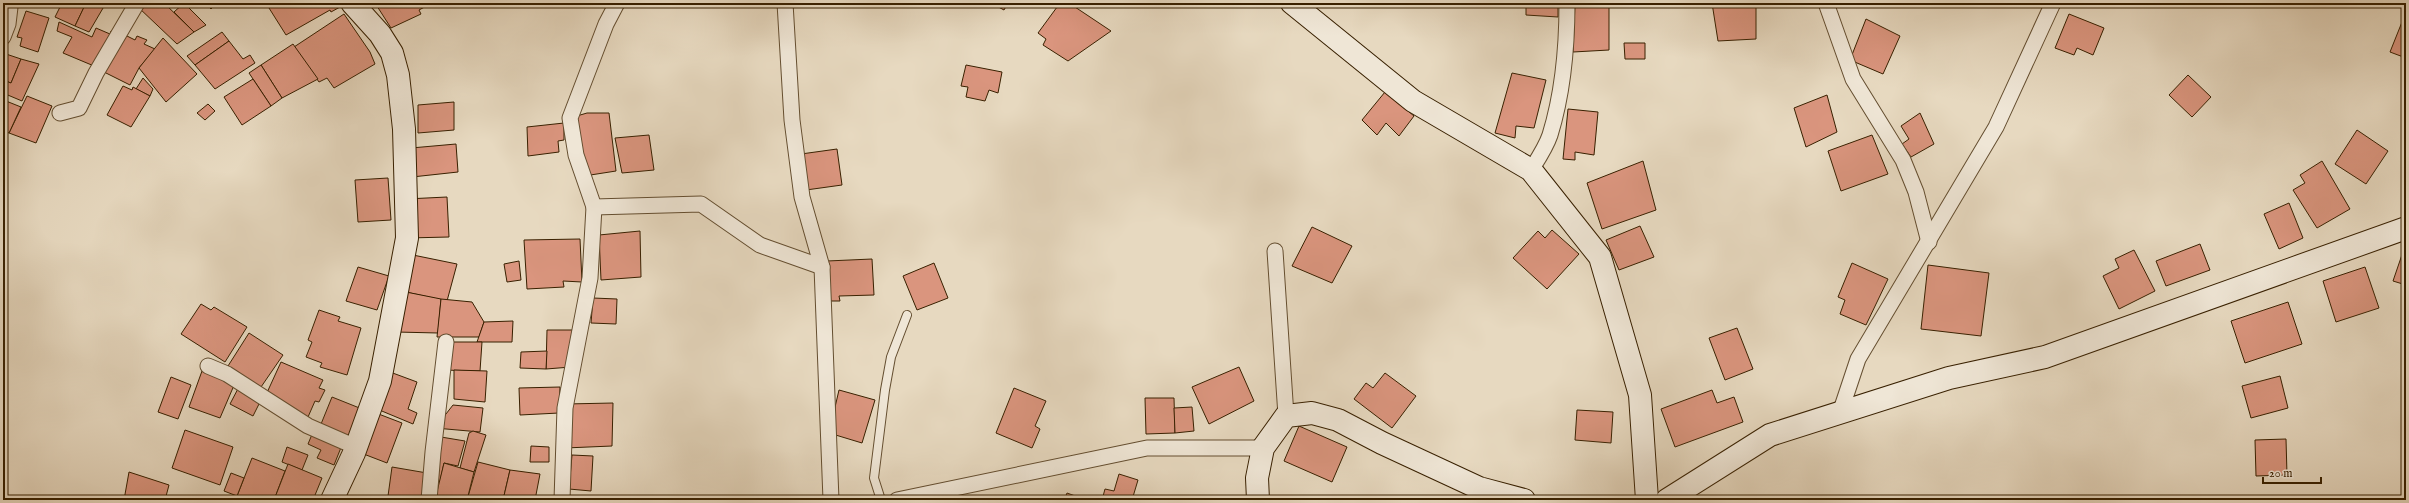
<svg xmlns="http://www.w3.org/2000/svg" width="2409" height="503" font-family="'IM FELL English',serif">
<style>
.building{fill:#da957e;stroke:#382000}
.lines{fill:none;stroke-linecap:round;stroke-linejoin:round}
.lane-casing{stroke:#644e30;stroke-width:10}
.street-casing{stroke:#644e30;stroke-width:17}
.secondary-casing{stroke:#382000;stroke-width:24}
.lane{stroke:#efe6d6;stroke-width:8}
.street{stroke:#efe6d6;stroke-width:15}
.secondary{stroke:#efe6d6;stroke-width:22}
</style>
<rect width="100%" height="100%" fill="#e7d9c0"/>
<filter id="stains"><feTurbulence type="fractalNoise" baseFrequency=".005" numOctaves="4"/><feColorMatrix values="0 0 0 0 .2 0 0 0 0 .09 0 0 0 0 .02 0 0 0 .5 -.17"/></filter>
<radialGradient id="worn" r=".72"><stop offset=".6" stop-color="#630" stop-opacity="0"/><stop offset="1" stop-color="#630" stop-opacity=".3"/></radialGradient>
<g class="building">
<path d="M 62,3 L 86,3 L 75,26 L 55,17 Z"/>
<path d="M 86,3 L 106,3 L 89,32 L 75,26 Z"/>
<path d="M 141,3 L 164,3 L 194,32 L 177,44 L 138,7 Z"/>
<path d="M 184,3 L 206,25 L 194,32 L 174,12 Z"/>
<path d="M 205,3 L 217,3 L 211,9 Z"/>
<path d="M 277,3 L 337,3 L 340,7 L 331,12 L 330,10 L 286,35 L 269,8 Z"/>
<path d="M 375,3 L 432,3 L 419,10 L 421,14 L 391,28 Z"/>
<path d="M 991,3 L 1008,3 L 1004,10 Z"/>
<path d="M 1060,3 L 1069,3 L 1111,31 L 1068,61 L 1043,45 L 1046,39 L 1038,33 Z"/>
<path d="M 1526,3 L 1558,3 L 1558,17 L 1526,15 Z"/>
<path d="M 1575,3 L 1609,3 L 1609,50 L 1573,52 Z"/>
<path d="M 1712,3 L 1756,3 L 1756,39 L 1718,41 Z"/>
<path d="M 26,11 L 49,18 L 38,52 L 20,46 L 22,38 L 17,37 Z"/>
<path d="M 2406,12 L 2406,58 L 2390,52 Z"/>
<path d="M 344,14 L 370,52 L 375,64 L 334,88 L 327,78 L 319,82 L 294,47 Z"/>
<path d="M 2069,14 L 2104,28 L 2093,55 L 2077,48 L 2074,55 L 2055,48 Z"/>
<path d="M 1866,19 L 1900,36 L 1883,74 L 1850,60 Z"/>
<path d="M 59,22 L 92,37 L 96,28 L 110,34 L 111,31 L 114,32 L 94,66 L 63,53 L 72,37 L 57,31 Z"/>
<path d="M 222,32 L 229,41 L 195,65 L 187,56 Z"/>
<path d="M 121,33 L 135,40 L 137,36 L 147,40 L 144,44 L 155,49 L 139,68 L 130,85 L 100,70 Z"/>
<path d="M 163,38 L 197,74 L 166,102 L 139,68 Z"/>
<path d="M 229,41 L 243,59 L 250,55 L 255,63 L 215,89 L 195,65 Z"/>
<path d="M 1624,43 L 1645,43 L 1645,59 L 1625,59 Z"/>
<path d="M 293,44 L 318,79 L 282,98 L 261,65 Z"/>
<path d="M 3,53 L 21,59 L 11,83 L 3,80 Z"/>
<path d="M 21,59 L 39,64 L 22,101 L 3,93 L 3,80 L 11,83 Z"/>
<path d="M 261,65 L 282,98 L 271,106 L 249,73 Z"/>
<path d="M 966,65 L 1002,72 L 998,93 L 989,90 L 985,101 L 966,97 L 968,87 L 961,86 Z"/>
<path d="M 1512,73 L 1546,80 L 1534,128 L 1516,126 L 1515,138 L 1495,133 Z"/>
<path d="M 2188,75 L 2211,97 L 2192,117 L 2169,95 Z"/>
<path d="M 143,78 L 153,89 L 150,96 L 136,89 Z"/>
<path d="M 253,79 L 271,106 L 242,125 L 224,97 Z"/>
<path d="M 123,86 L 132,90 L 133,87 L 150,96 L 131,127 L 107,115 Z"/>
<path d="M 1385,92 L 1414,116 L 1399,136 L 1386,123 L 1377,135 L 1362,120 Z"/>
<path d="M 1827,95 L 1837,132 L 1806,147 L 1794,108 Z"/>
<path d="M 27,96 L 52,106 L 36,143 L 9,133 Z"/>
<path d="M 6,101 L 21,107 L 9,133 L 3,131 L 3,106 Z"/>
<path d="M 454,102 L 454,130 L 418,133 L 418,105 Z"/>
<path d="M 208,104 L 215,111 L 205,120 L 197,113 Z"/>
<path d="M 1568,109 L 1598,112 L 1594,155 L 1575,152 L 1575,160 L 1563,159 Z"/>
<path d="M 587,113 L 609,113 L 616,171 L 584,176 L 570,118 Z"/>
<path d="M 1920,113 L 1934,144 L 1911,157 L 1902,144 L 1909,139 L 1901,126 Z"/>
<path d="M 564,123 L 564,140 L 558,141 L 559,152 L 528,156 L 527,127 Z"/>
<path d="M 2357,130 L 2388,151 L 2366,184 L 2335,164 Z"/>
<path d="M 649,135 L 654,170 L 622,173 L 615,138 Z"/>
<path d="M 1872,135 L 1888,174 L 1841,191 L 1828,151 Z"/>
<path d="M 456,144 L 458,172 L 412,177 L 411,148 Z"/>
<path d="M 837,149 L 842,185 L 806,190 L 801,154 Z"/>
<path d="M 1643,161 L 1656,210 L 1602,229 L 1587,183 Z"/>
<path d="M 2322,161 L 2350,209 L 2317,228 L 2293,190 L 2305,183 L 2300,175 Z"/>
<path d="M 388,178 L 391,220 L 358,222 L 355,180 Z"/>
<path d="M 447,197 L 449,237 L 407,238 L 406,199 Z"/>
<path d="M 2289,203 L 2303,238 L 2279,249 L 2264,214 Z"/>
<path d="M 1640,226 L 1654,257 L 1619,270 L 1606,240 Z"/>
<path d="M 1312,227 L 1352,246 L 1332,283 L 1292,266 Z"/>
<path d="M 1552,230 L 1579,254 L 1547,289 L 1513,258 L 1538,231 L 1545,238 Z"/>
<path d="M 640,231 L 641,277 L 601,280 L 599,235 Z"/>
<path d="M 580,239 L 582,282 L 563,281 L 564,287 L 527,289 L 524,240 Z"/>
<path d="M 2406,243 L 2406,285 L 2393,281 Z"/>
<path d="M 2200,244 L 2210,270 L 2166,286 L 2156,261 Z"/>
<path d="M 2134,250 L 2155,291 L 2119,309 L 2103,276 L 2119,268 L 2115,259 Z"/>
<path d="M 408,254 L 457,264 L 447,301 L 401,291 Z"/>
<path d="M 872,259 L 874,295 L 839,296 L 840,301 L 830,301 L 827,261 Z"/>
<path d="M 519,261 L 521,280 L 507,282 L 504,264 Z"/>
<path d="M 934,263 L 948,298 L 917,310 L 903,276 Z"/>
<path d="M 1852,263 L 1888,279 L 1866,325 L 1840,314 L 1845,300 L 1838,297 Z"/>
<path d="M 1928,265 L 1989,273 L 1981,336 L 1921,329 Z"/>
<path d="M 358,267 L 389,276 L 377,310 L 346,301 Z"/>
<path d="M 2365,267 L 2379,308 L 2336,322 L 2323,281 Z"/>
<path d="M 401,291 L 441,299 L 438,333 L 396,332 Z"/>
<path d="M 593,298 L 617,299 L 616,324 L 591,323 Z"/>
<path d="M 441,299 L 472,302 L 484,322 L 479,337 L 437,337 Z"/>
<path d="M 2288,302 L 2302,344 L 2245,363 L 2231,321 Z"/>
<path d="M 201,304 L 211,310 L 214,307 L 247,327 L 225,362 L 181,334 Z"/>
<path d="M 319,310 L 340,317 L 338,321 L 361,328 L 347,375 L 320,367 L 322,363 L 306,357 L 312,342 L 308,340 Z"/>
<path d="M 513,321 L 512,342 L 477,342 L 484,322 Z"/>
<path d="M 1737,328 L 1753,369 L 1725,380 L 1709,338 Z"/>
<path d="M 547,330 L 573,330 L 571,367 L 546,369 Z"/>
<path d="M 249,333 L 283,355 L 261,387 L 228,366 Z"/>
<path d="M 446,342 L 482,342 L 480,371 L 443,370 Z"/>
<path d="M 547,351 L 546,369 L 520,368 L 521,352 Z"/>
<path d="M 281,362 L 323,380 L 319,388 L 325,390 L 319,402 L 315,401 L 308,417 L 265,397 Z"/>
<path d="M 1239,367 L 1254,401 L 1209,424 L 1192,387 Z"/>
<path d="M 454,370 L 487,371 L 485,402 L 454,399 Z"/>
<path d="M 202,371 L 235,383 L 220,418 L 189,407 Z"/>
<path d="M 390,372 L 417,382 L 408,409 L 417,413 L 413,424 L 377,409 Z"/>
<path d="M 1385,373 L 1416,396 L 1392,428 L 1354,399 L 1366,383 L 1373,388 Z"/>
<path d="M 2280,376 L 2288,408 L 2251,418 L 2242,386 Z"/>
<path d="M 171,377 L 191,385 L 178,419 L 158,412 Z"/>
<path d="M 241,383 L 263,396 L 253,416 L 230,404 Z"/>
<path d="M 560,387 L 559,413 L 520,415 L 519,388 Z"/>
<path d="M 1014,388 L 1046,401 L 1035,426 L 1040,429 L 1032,448 L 996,433 Z"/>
<path d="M 839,390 L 875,400 L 862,443 L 829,433 Z"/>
<path d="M 1712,390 L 1717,403 L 1734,397 L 1743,422 L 1675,447 L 1661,409 Z"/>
<path d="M 332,397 L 362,409 L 349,441 L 319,429 Z"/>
<path d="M 1145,398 L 1174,398 L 1175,433 L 1146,434 Z"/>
<path d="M 613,403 L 612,446 L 565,448 L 566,404 Z"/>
<path d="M 453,405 L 483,408 L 480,432 L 435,428 Z"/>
<path d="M 1192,407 L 1194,431 L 1175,433 L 1174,408 Z"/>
<path d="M 1577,410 L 1613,412 L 1611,443 L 1575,440 Z"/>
<path d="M 376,413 L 402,423 L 387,463 L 361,453 Z"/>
<path d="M 1299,426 L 1347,447 L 1332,482 L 1284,461 Z"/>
<path d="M 185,430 L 233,447 L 220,485 L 172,468 Z"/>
<path d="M 473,431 L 486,435 L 474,472 L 460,468 L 469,433 Z"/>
<path d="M 313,432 L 342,445 L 334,465 L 317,458 L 321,450 L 308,444 Z"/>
<path d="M 435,436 L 465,441 L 458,466 L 444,463 L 440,481 L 430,480 Z"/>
<path d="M 2286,439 L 2287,475 L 2256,476 L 2255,440 Z"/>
<path d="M 531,446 L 549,447 L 549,462 L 530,462 Z"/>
<path d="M 287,447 L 308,455 L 302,470 L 282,462 Z"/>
<path d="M 572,455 L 593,456 L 591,491 L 569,489 Z"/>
<path d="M 252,458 L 285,471 L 274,500 L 248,500 L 237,496 Z"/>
<path d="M 478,462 L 510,470 L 503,500 L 467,500 Z"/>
<path d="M 444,463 L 474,472 L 467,500 L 435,500 Z"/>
<path d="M 288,464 L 322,478 L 313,500 L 274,500 Z"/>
<path d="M 392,467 L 427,473 L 422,500 L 407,500 L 388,496 Z"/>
<path d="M 510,470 L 540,474 L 535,500 L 503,500 Z"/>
<path d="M 129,472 L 169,485 L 165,500 L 124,500 Z"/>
<path d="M 231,473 L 244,478 L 237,496 L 224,491 Z"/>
<path d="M 1119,474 L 1138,480 L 1132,500 L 1102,500 L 1105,489 L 1114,491 Z"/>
<path d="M 1067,493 L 1078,497 L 1077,500 L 1064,500 Z"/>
<path d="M 562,497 L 593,497 L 612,500 L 562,500 Z"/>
</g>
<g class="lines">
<g class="lane-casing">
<path id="lane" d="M 881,500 L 874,478 L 885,390 L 891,357 L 907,315"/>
</g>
<g class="street-casing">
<g id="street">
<path d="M 617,3 L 606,24 L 570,118 L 576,155 L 594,207 L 701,204 L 760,245 L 822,267"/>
<path d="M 785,3 L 792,120 L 802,197 L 822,267 L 831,500"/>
<path d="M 1826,3 L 1853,79 L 1903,160 L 1916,192 L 1929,242"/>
<path d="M 3,37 L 8,24 L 10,7"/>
<path d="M 60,113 L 79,108 L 96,73 L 137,3"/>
<path d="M 1531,170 C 1538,159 1546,147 1550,135 C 1563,93 1567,46 1567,3"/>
<path d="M 1275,251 L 1286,416"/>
<path d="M 208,366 L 227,374 L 308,426 L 356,447"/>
<path d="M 1840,413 L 1858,359 L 1996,127 L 2053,3"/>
<path d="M 429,500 L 433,452 L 446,342"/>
<path d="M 562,500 L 565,408 L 590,278 L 594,207"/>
<path d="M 897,500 L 1147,448 L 1263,448"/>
</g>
</g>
<g class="secondary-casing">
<g id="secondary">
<path d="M 1292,3 L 1413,101 L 1531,170 L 1600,257 L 1640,395 L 1647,500"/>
<path d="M 332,500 L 354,453 L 380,381 L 407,238 L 404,129 L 398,75 L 392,53 L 380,34 L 352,3"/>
<path d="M 1258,500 L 1257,478 L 1263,448 L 1286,416 L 1312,413 L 1338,420 L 1382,443 L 1479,488 L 1524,500"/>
<path d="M 1667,500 L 1770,435 L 1949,378 L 2045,357 L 2406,228"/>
</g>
</g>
<use href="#lane" class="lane"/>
<use href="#street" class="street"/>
<use href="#secondary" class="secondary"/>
</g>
<rect width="2409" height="503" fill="none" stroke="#e7d9c0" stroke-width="16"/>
<rect x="4" y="4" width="2401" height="495" fill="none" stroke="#382000" stroke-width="2"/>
<rect x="8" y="8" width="2393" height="487" fill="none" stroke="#382000"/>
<path d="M2263 477v6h58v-6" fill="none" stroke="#382000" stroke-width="2"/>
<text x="2269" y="477" font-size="12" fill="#382000" stroke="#efe6d6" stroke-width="3" paint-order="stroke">20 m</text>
<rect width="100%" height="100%" filter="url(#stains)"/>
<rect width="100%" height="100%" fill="url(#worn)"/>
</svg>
